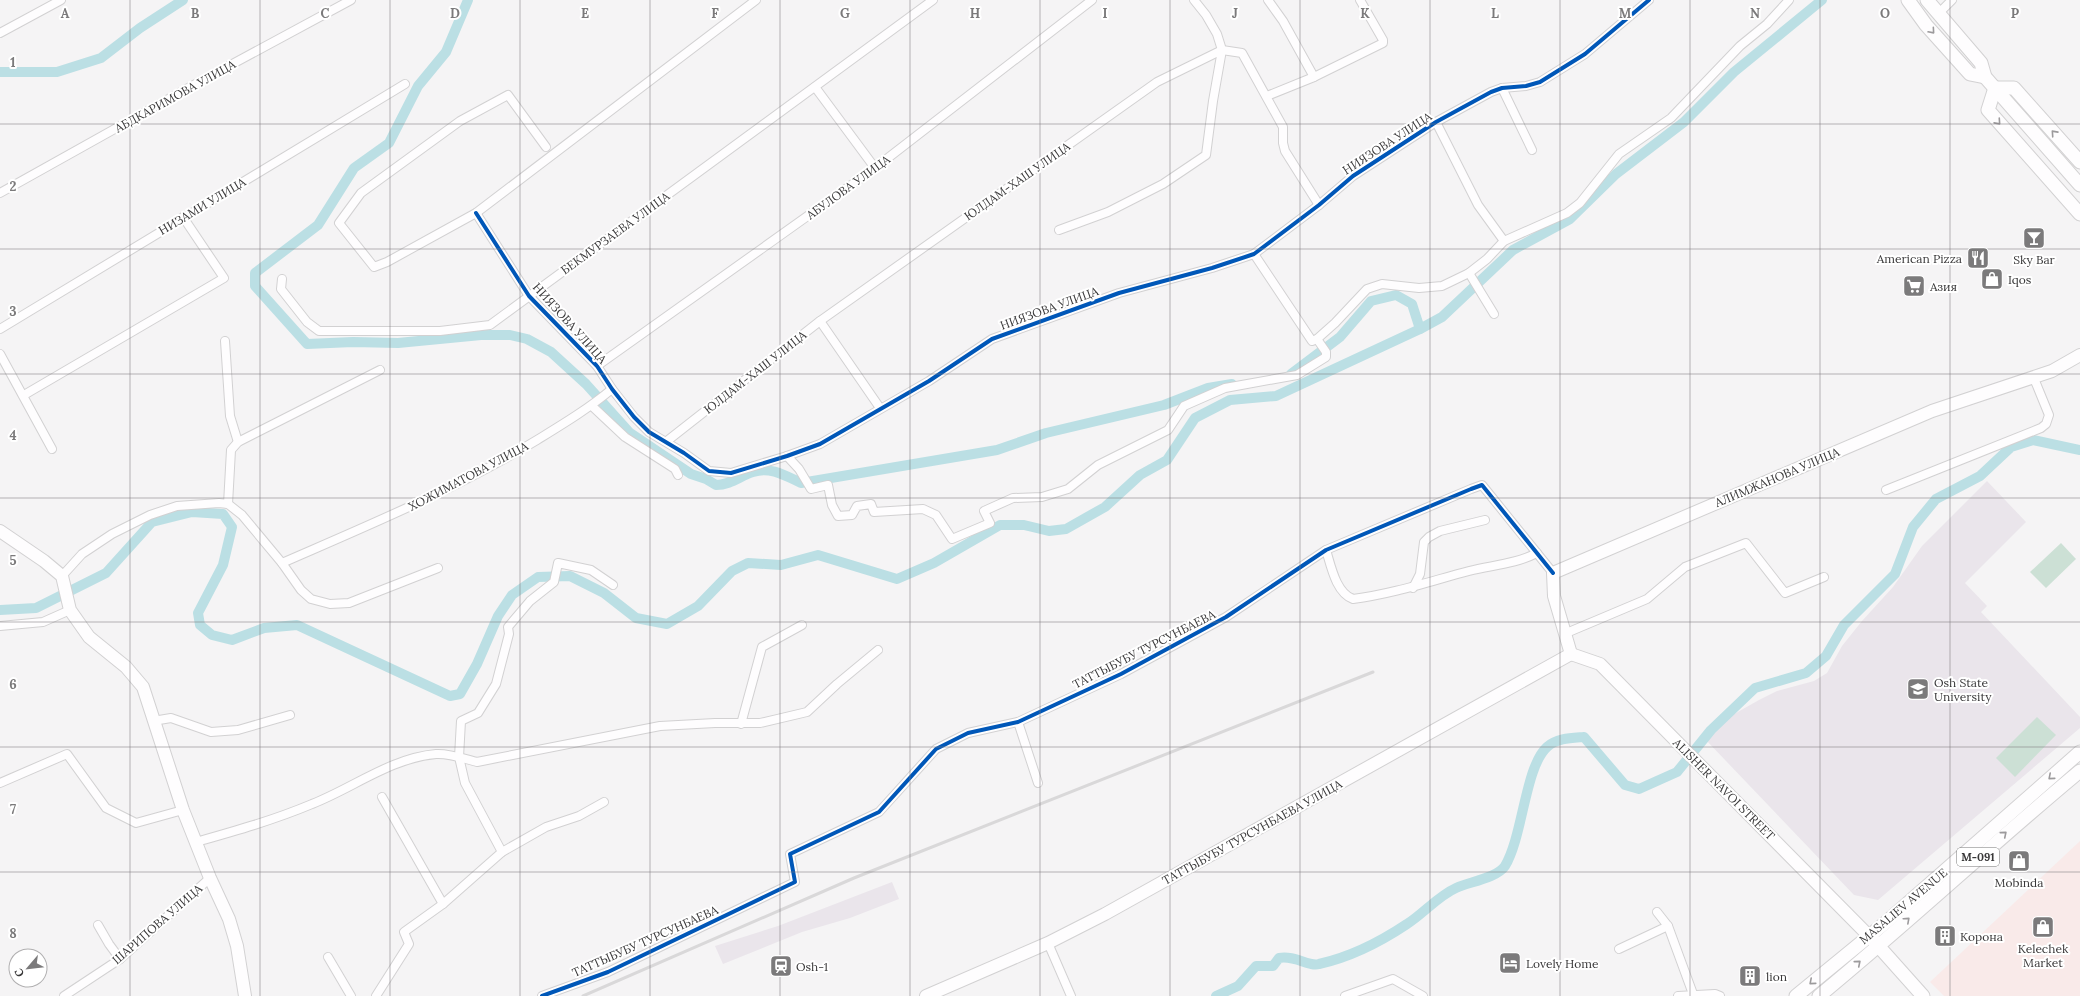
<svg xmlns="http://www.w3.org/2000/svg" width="2080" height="996" font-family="Lora,serif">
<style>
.commercial{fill:#f9eae9}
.built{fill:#eae5eb}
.green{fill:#cce0d5}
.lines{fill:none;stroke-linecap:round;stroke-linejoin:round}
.canal{stroke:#bbdfe4;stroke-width:10}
.street-casing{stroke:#d2d1d2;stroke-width:10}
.secondary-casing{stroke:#d2d1d2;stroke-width:14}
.primary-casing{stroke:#d2d1d2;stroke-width:15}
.street{stroke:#fefdfe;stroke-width:8}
.secondary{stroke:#fefdfe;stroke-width:12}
.primary{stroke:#fefdfe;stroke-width:13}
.rail{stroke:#d9d8d9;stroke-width:3}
.cycleway-casing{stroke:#fff;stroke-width:6}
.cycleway{stroke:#0057b8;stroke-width:4}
.oneway{stroke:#9c9a9c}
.grid{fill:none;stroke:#7b7a7b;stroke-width:1;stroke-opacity:0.55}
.labels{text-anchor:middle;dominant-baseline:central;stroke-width:4;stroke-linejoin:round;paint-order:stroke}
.shield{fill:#fff;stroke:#747474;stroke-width:1}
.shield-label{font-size:11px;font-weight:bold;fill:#393839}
.street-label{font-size:12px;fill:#393839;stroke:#fff}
.poi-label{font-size:12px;fill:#393839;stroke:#fff;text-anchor:start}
.grid-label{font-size:13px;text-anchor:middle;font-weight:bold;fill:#7b7a7b;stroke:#fff;stroke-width:4;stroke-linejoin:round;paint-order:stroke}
</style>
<rect width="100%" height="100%" fill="#f5f4f5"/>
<path class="commercial" d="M 2080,841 L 2080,996 L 1944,996 L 1930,982 Z"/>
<g class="built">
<path d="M 1987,481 L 2026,522 L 1965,583 L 1987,606 L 1981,612 L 2080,717 L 2080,728 L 1878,900 L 1854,895 L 1705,739 L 1720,722 L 1759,700 L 1777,691 L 1814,681 L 1827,673 L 1842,646 L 1862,621 L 1893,587 L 1922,546 Z"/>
<path d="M 892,882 L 899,899 L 850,918 L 802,932 L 723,964 L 715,946 L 778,926 Z"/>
</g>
<g class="green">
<path d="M 2061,543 L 2076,559 L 2046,588 L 2030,572 Z"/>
<path d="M 2037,717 L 2056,735 L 2015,777 L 1996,758 Z"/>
</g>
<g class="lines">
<g class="canal">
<path d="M 468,0 L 446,52 L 418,86 L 389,143 L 354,168 L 318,225 L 255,273 L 255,286 L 307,344 L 353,342 L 398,343 L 481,335 L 510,335 L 527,339 L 551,352 L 586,384 L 630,433 L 691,474 L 706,479 L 716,485 C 731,485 740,476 753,472 C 770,466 786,476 801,483 L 997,450 L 1046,433 L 1164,405 L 1208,388 L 1232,384"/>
<path d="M 0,72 L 57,72 L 101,58 L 140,28 L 183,0"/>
<path d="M 1291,374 L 1340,337 L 1371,301 L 1396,295 L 1412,304 L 1420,329"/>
<path d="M 0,610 L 36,608 L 106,573 L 152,522 L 192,512 L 223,514 L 232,527 L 223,565 L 198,613 L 200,625 L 212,635 L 232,640 L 264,628 L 297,625 L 450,696 L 460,694 L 477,664 L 498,616 L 512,595 L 538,577 L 570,576 L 604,593 L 636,618 L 667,624 L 698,606 L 732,571 L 748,563 L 781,565 L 818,555 L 897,579 L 934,563 L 1000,525 L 1024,525 L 1049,531 L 1066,529 L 1105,507 L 1140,475 L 1167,460 L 1195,418 L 1230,400 L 1276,396 L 1420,329 L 1442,317 L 1513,250 L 1570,219 L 1616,174 L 1684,122 L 1734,72 L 1822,0"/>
<path d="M 1216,996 L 1238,986 L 1256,966 L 1273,966 L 1279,958 C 1295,955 1309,967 1319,964 C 1351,957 1380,942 1407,924 C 1423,914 1438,896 1456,888 C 1469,882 1497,878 1505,866 C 1523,836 1525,767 1547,747 C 1557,738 1572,738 1584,737 L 1625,785 L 1639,789 L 1677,772 L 1711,730 L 1755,688 L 1806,673 L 1826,656 L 1844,625 L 1895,574 L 1913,527 L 1936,499 L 1980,476 L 2011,447 L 2033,440 L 2080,450"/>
</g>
<g class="street-casing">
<g id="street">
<path d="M 1268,0 L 1283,21 L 1314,77"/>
<path d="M 1938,14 L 1952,0"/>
<path d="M 0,33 L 61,0"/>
<path d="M 815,87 L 875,168"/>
<path d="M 1502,88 L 1532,150"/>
<path d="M 1267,96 L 1314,77 L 1383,43 L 1383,40 L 1360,0"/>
<path d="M 1436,122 L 1478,205 L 1504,241"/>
<path d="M 546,147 L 508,95 L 460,121 L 361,193 L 339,223 L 374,267 L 387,262 L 476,213 L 756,0"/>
<path d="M 0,193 L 188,88 L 351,0"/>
<path d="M 476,213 L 529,296 L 597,366 L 612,389 L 634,417 L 649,432 L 684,453 L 709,471 L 731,473 L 787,456 L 820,444 L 929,381 L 992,339 L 1119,293 L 1212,268 L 1254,254 L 1319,205 L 1353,176 L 1436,122 L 1491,92 L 1502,88 L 1526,86 L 1540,82 L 1585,54 L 1649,0"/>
<path d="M 1059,230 L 1108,212 L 1163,184 L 1206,155 L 1213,101 L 1222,50 L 1217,34 L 1206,15 L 1194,0"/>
<path d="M 1254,254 L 1312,341 L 1317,339 L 1335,323 L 1367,289 L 1382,284 L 1419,288 L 1442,286 L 1469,273 L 1487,259 L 1504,241 L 1567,213 L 1580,203 L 1619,154 L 1671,118 L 1740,46 L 1767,24 L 1789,0"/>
<path d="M 1469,273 L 1494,314"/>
<path d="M 282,279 L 281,289 L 307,322 L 319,331 L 440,331 L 490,325 L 933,0"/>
<path d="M 820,321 L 880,408"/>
<path d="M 0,329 L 405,84"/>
<path d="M 225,341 L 230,416 L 238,442"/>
<path d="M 0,354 L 52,449"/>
<path d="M 597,366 L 875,168 L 1092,0"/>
<path d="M 24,395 L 224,278 L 183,217"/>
<path d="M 592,406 L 625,437 L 675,469 L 678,475"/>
<path d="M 667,441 L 820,321 L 1157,82 L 1222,50 L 1242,53 L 1283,127 L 1283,143 L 1285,151 L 1319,205"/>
<path d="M 787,456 L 799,469 L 811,489 L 828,485 L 832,505 L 838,516 L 852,515 L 857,506 L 871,504 L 874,512 L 923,509 L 936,515 L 952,539 L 990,523 L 984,511 L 1013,498 L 1042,497 L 1068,489 L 1098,465 L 1168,430 L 1184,406 L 1225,388 L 1297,375 L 1326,357 L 1326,352 L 1317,339"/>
<path d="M 1886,490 L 2041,428 L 2046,424 L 2049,415 L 2033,376"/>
<path d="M 228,504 L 231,450 L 238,442 L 380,370"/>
<path d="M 1326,550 C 1331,566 1336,593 1353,599 C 1393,594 1431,581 1469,571 C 1493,565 1515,564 1537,553"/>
<path d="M 282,563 C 369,525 456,489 537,440 C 563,424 588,409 612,389"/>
<path d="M 62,576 L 82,554 L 112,534 L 150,515 L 177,506 L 219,503 L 228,504 L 242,515 L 282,563 L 301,590 L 311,599 L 330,604 L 349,603 L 438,568"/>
<path d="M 1413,588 L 1420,574 L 1424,542 L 1429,537 L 1440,531 L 1485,520"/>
<path d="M 0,626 L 43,622 L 70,610"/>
<path d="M 1564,634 L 1647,599 L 1685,567 L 1746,543 L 1785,593 L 1824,577"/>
<path d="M 153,721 L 171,718 L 211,732 L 238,730 L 290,715"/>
<path d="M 1018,722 L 1038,783"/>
<path d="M 741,724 L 762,647 L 802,625"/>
<path d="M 0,783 L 67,754 L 106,808 L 136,823 L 183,810"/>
<path d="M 382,797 L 443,904"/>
<path d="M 196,842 C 235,831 274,820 312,804 C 353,788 391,758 436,754 C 449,753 465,759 477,762 L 660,726 L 715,723 L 760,723 L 807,712 L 837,684 L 878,650"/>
<path d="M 502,852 L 465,783 L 459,757 L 461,721 L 478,713 L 496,684 L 509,634 L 508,627 L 530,601 L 554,582 L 558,563 L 591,570 L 613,585"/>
<path d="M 1657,912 L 1668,926 L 1693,994"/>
<path d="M 98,925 L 109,944 L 120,959"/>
<path d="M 1048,943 L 1071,996"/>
<path d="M 1619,949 L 1668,926"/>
<path d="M 328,957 L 351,996"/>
<path d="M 64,996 L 120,959 L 210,878"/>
<path d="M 376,996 L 409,944 L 404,932 L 443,904 L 502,852 L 546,827 L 579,816 L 604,802"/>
<path d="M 542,996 L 608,972 L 795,882 L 790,854 L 879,812 L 936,749 L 968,733 L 1018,722 L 1121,674 L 1226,617 L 1326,550 L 1471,489 L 1482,485 L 1553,573"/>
<path d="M 1345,996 L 1393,979 L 1423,996"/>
<path d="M 1678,996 L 1715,994 L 1720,996"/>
</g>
</g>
<g class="secondary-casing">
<g id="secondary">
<path d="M 0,531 L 44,561 L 62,576 L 70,610 L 89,637 L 126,667 L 143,687 L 183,810 L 210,878 L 229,919 L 237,946 L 245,996"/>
<path d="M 1571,654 L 1554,596 L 1553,573 L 1932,411 L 2052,371 L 2080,355"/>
<path d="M 1571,654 L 1600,664 L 1869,936"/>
<path d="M 926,996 L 1048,943 L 1105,914 L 1571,654"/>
</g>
</g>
<g class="primary-casing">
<g id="primary">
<path d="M 1908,0 L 1926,25 L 1970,74 L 1985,77"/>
<path d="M 1927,0 L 1981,63 L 1985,77 L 2080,185"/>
<path d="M 1995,88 L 1988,110 L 2080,214"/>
<path d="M 1995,88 L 2014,88 L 2080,162"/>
<path d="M 1873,940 L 1923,996"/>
<path d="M 1796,996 L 1890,919 L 2080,752"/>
<path d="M 1819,996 C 1908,923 1992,844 2080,771"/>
</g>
</g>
<use href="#street" class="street"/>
<use href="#secondary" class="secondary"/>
<use href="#primary" class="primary"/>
<path class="rail" d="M 583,996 L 854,878 L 1373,672"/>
<g class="cycleway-casing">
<g id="cycleway">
<path d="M 476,213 L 529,296 L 597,366 L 612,389 L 634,417 L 649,432 L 684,453 L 709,471 L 731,473 L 787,456 L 820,444 L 929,381 L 992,339 L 1119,293 L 1212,268 L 1254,254 L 1319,205 L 1353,176 L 1436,122 L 1491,92 L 1502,88 L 1526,86 L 1540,82 L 1585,54 L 1649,0"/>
<path d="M 542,996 L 608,972 L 795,882 L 790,854 L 879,812 L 936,749 L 968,733 L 1018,722 L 1121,674 L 1226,617 L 1326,550 L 1471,489 L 1482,485 L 1553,573"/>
</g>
</g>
<use href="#cycleway" class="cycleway"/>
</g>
<defs><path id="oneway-chevron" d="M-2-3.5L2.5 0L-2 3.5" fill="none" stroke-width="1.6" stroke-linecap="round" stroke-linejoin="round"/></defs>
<g class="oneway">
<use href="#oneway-chevron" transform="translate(1932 31) rotate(49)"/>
<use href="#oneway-chevron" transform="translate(1998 122) rotate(48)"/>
<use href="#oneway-chevron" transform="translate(2054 133) rotate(-132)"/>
<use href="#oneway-chevron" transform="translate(2051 777) rotate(139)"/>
<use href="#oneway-chevron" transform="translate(2004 834) rotate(-40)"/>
<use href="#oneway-chevron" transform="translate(1907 920) rotate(-42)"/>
<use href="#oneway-chevron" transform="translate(1858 963) rotate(-40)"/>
<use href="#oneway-chevron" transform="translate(1812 982) rotate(139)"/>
</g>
<path class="grid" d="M 130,0 L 130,996M 260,0 L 260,996M 390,0 L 390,996M 520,0 L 520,996M 650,0 L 650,996M 780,0 L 780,996M 910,0 L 910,996M 1040,0 L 1040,996M 1170,0 L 1170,996M 1300,0 L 1300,996M 1430,0 L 1430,996M 1560,0 L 1560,996M 1690,0 L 1690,996M 1820,0 L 1820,996M 1950,0 L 1950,996M 0,124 L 2080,124M 0,249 L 2080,249M 0,374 L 2080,374M 0,498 L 2080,498M 0,622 L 2080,622M 0,747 L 2080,747M 0,872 L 2080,872"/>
<defs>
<g id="bar-square" transform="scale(1.15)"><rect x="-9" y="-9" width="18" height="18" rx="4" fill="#7b7a7b" stroke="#fff"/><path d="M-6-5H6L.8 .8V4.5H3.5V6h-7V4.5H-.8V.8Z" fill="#fff"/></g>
<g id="restaurant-square" transform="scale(1.15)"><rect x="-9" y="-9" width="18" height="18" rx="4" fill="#7b7a7b" stroke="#fff"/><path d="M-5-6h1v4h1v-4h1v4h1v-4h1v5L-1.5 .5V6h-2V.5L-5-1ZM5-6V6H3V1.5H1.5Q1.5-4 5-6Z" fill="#fff"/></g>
<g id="shop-square" transform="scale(1.15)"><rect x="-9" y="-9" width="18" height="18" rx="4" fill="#7b7a7b" stroke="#fff"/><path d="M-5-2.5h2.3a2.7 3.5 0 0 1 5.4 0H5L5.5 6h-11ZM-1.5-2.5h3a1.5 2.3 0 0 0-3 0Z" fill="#fff"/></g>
<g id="supermarket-square" transform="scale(1.15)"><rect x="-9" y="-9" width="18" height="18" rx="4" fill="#7b7a7b" stroke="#fff"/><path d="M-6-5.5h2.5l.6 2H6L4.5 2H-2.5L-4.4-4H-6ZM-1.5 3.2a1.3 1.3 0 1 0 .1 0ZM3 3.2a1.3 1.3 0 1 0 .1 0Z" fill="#fff"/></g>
<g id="university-square" transform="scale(1.15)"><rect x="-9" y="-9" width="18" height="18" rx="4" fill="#7b7a7b" stroke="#fff"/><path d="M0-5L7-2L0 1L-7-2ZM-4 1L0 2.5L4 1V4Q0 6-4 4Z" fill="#fff"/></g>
<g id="building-square" transform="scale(1.15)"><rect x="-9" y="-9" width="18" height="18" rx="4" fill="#7b7a7b" stroke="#fff"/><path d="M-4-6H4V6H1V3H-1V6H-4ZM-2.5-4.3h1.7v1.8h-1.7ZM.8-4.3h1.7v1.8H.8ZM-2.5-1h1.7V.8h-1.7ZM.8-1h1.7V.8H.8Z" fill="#fff"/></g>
<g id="hotel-square" transform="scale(1.15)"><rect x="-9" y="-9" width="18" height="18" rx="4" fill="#7b7a7b" stroke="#fff"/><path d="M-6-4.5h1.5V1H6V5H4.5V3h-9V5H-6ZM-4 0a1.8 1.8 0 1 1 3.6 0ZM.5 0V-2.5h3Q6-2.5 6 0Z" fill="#fff"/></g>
<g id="station-square" transform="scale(1.15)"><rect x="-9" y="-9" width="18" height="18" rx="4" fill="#7b7a7b" stroke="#fff"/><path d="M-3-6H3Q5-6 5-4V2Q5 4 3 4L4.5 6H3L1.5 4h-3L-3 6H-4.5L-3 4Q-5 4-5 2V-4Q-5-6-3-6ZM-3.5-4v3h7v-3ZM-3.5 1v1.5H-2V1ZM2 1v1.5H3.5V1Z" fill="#fff"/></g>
</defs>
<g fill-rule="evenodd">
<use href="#bar-square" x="2034" y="238"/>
<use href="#restaurant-square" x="1978" y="258"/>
<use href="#shop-square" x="1992" y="279"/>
<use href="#supermarket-square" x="1914" y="286"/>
<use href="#university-square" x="1918" y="689"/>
<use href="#shop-square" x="2019" y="861"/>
<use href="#shop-square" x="2043" y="927"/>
<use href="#building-square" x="1945" y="936"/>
<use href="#hotel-square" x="1510" y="963"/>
<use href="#station-square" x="781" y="966"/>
<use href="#building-square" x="1750" y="976"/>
</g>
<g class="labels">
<rect class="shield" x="1957" y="848" width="42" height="18" rx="3"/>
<g class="shield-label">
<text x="1978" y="857">М-091</text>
</g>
<g class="street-label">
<text transform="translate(175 96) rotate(-29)">АБДКАРИМОВА УЛИЦА</text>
<text transform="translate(1387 143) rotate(-33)">НИЯЗОВА УЛИЦА</text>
<text transform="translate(1017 181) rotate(-35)">ЮЛДАМ-ХАШ УЛИЦА</text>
<text transform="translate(848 187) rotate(-36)">АБУЛОВА УЛИЦА</text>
<text transform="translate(202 206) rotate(-31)">НИЗАМИ УЛИЦА</text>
<text transform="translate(615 233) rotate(-36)">БЕКМУРЗАЕВА УЛИЦА</text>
<text transform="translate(1049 308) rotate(-20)">НИЯЗОВА УЛИЦА</text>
<text transform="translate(570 323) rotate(48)">НИЯЗОВА УЛИЦА</text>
<text transform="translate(755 372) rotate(-38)">ЮЛДАМ-ХАШ УЛИЦА</text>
<text transform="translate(468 476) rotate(-28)">ХОЖИМАТОВА УЛИЦА</text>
<text transform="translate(1777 477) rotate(-23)">АЛИМЖАНОВА УЛИЦА</text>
<text transform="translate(1144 649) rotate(-27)">ТАТТЫБУБУ ТУРСУНБАЕВА</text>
<text transform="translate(1724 789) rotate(45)">ALISHER NAVOI STREET</text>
<text transform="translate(1252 832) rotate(-29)">ТАТТЫБУБУ ТУРСУНБАЕВА УЛИЦА</text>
<text transform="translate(1903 906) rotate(-40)">MASALIEV AVENUE</text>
<text transform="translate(157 924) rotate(-41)">ШАРИПОВА УЛИЦА</text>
<text transform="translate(645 941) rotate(-24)">ТАТТЫБУБУ ТУРСУНБАЕВА</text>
</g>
<g class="poi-label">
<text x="1962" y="258" text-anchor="end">American Pizza</text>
<text x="2034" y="259" text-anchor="middle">Sky Bar</text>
<text x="2008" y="279">Iqos</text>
<text x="1930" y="286">Азия</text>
<text x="1934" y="682">Osh State<tspan x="1934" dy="14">University</tspan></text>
<text x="2019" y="882" text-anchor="middle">Mobinda</text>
<text x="1960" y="936">Корона</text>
<text x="2043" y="948" text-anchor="middle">Kelechek<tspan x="2043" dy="14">Market</tspan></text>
<text x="1526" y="963">Lovely Home</text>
<text x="796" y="966">Osh-1</text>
<text x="1766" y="976">lion</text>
</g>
</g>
<g class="grid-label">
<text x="65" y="18">A</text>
<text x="195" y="18">B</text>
<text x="325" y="18">C</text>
<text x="455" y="18">D</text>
<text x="585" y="18">E</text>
<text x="715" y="18">F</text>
<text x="845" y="18">G</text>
<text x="975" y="18">H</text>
<text x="1105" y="18">I</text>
<text x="1235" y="18">J</text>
<text x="1365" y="18">K</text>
<text x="1495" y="18">L</text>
<text x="1625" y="18">M</text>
<text x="1755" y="18">N</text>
<text x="1885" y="18">O</text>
<text x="2015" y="18">P</text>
<text x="13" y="67">1</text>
<text x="13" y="191">2</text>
<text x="13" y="316">3</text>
<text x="13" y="440">4</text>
<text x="13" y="565">5</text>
<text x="13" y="689">6</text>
<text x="13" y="814">7</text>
<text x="13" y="938">8</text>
</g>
<g transform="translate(28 968) rotate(242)"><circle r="19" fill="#ffffff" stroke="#b0afb0"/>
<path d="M0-3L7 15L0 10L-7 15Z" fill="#7b7a7b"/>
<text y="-6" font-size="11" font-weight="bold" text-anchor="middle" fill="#393839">С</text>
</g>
</svg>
